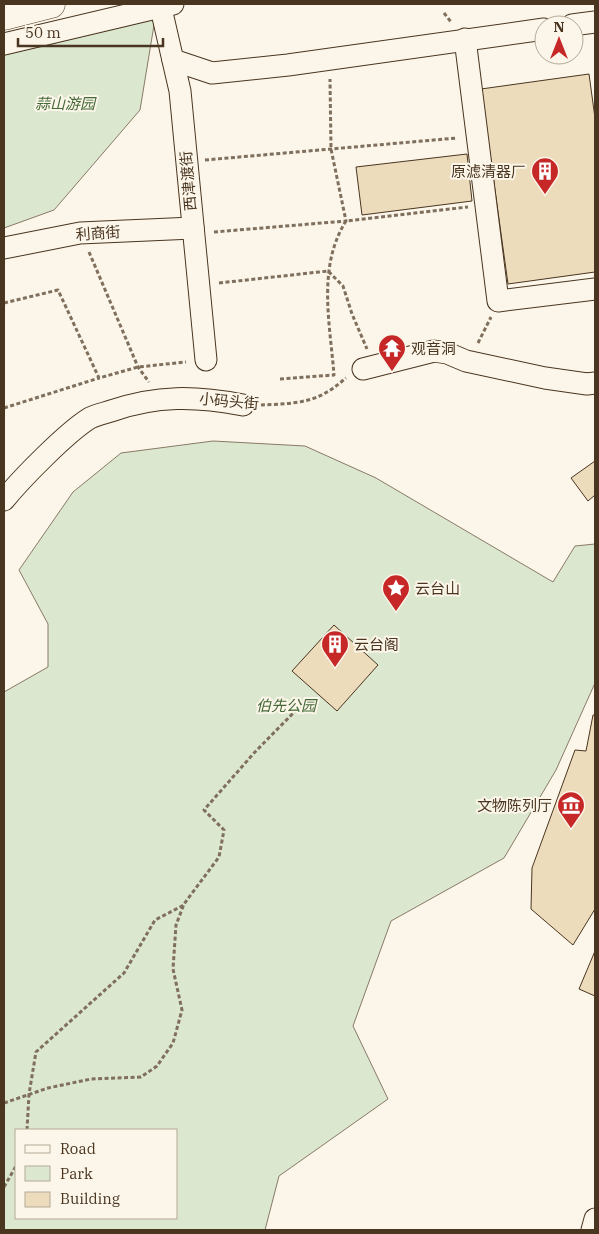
<svg xmlns="http://www.w3.org/2000/svg" width="599" height="1234" font-family="'IBM Plex Serif','Noto Sans SC',serif">
<style>
.green{fill:#dce7d0;stroke:#887966;fill-rule:evenodd}
.building{fill:#ecdcbc;stroke:#4a3520}
.lines{fill:none;stroke-linecap:round;stroke-linejoin:round}
.minor-casing{stroke:#4a3520;stroke-width:23}
.major-casing{stroke:#4a3520;stroke-width:29}
.path{stroke:#7f6f5c;stroke-width:3;stroke-dasharray:4 2.5;stroke-linecap:butt}
.minor{stroke:#fbf6e9;stroke-width:21}
.major{stroke:#fbf6e9;stroke-width:28}
.labels{text-anchor:middle;dominant-baseline:central;stroke-width:4;stroke-linejoin:round;paint-order:stroke}
.park-label{font-size:15px;font-style:italic;fill:#436837;stroke:#fbf6e9}
.poi-label{font-size:15px;fill:#4a3520;stroke:#fbf6e9;text-anchor:start}
.street-label{font-size:15px;fill:#4a3520;stroke:#fbf6e9}
</style>
<rect width="100%" height="100%" fill="#fbf6e9"/>
<g class="green">
<path d="M 155,19 L 140,110 L 54,210 L 4,228 L 4,55 Z"/>
<path d="M 213,441 L 305,446 L 376,478 L 553,582 L 575,546 L 595,544 L 595,683 L 556,770 L 504,858 L 391,921 L 353,1026 L 388,1099 L 279,1176 L 265,1230 L 4,1230 L 4,692 L 48,667 L 48,624 L 19,570 L 73,492 L 121,453 ZM 16,1130 L 176,1130 L 176,1218 L 16,1218 Z"/>
</g>
<g class="building">
<path d="M 589,74 L 595,118 L 595,272 L 508,284 L 481,89 Z"/>
<path d="M 467,154 L 472,201 L 362,215 L 356,167 Z"/>
<path d="M 595,461 L 595,495 L 588,501 L 571,478 Z"/>
<path d="M 334,625 L 378,665 L 337,711 L 292,671 Z"/>
<path d="M 593,715 L 595,715 L 595,909 L 573,945 L 531,909 L 532,868 L 575,750 L 586,751 Z"/>
<path d="M 595,951 L 595,996 L 579,989 Z"/>
</g>
<g class="lines">
<g class="minor-casing">
<g id="minor">
<path d="M 160,4 L 180,91 L 206,360"/>
<path d="M 572,25 L 595,22"/>
<path d="M 465,39 L 498,301 L 595,289"/>
<path d="M 4,44 L 173,4"/>
<path d="M 173,60 L 212,73 L 288,65 L 544,29"/>
<path d="M 4,248 L 80,233 L 193,228"/>
<path d="M 363,369 L 434,351 L 447,353 L 466,361 L 545,378 L 587,384 L 595,383"/>
<path d="M 4,500 C 21,479 67,432 90,418 C 96,415 105,413 111,411 C 157,395 196,396 243,405"/>
<path d="M 592,1230 L 595,1219"/>
</g>
</g>
<g class="major-casing">
<path id="major" d="M 4,16 L 51,4"/>
</g>
<g class="path">
<path d="M 444,13 L 451,22"/>
<path d="M 205,160 L 457,138"/>
<path d="M 214,232 L 346,221 L 331,149 L 330,79"/>
<path d="M 89,252 L 138,367 L 149,382"/>
<path d="M 219,283 L 328,271 L 343,286 L 352,314 L 367,349"/>
<path d="M 4,303 L 58,290 L 99,378 L 138,367 L 186,362"/>
<path d="M 478,343 L 491,317"/>
<path d="M 280,379 L 334,375 C 330,323 317,267 346,221 L 468,207"/>
<path d="M 261,405 C 283,404 308,404 327,392 C 334,388 340,383 346,378"/>
<path d="M 4,408 L 99,378"/>
<path d="M 4,1103 L 48,1088 L 91,1079 L 141,1077 L 157,1066 L 173,1043 L 182,1010 L 173,969 L 176,925 L 184,904 L 219,857 L 224,830 L 204,810 L 254,753 L 307,699"/>
<path d="M 27,1130 L 29,1094 L 36,1052 L 124,973 L 155,920 L 184,905"/>
<path d="M 4,1187 L 16,1166"/>
</g>
<use href="#minor" class="minor"/>
<use href="#major" class="major"/>
</g>
<defs>
<g id="building-pin" transform="scale(1.4375)"><path d="M0 17L-7.5 6A9.5 9.5 0 1 1 7.5 6Z" fill="#c62828" stroke="#fbf6e9"/><path d="M-4-6H4V6H1V3H-1V6H-4ZM-2.5-4.3h1.7v1.8h-1.7ZM.8-4.3h1.7v1.8H.8ZM-2.5-1h1.7V.8h-1.7ZM.8-1h1.7V.8H.8Z" fill="#fff"/></g>
<g id="temple-pin" transform="scale(1.4375)"><path d="M0 17L-7.5 6A9.5 9.5 0 1 1 7.5 6Z" fill="#c62828" stroke="#fbf6e9"/><path d="M0-6L5-2H3V0L6.5 2.5H4V6H1.5V3h-3V6H-4V2.5H-6.5L-3 0V-2H-5Z" fill="#fff"/></g>
<g id="sight-pin" transform="scale(1.4375)"><path d="M0 17L-7.5 6A9.5 9.5 0 1 1 7.5 6Z" fill="#c62828" stroke="#fbf6e9"/><path d="M0-6L1.8-2.2L6-1.7L2.9 1.2L3.7 5.4L0 3.3L-3.7 5.4L-2.9 1.2L-6-1.7L-1.8-2.2Z" fill="#fff"/></g>
<g id="museum-pin" transform="scale(1.4375)"><path d="M0 17L-7.5 6A9.5 9.5 0 1 1 7.5 6Z" fill="#c62828" stroke="#fbf6e9"/><path d="M0-6L6-3V-2H-6V-3ZM-5-1h2V3h-2ZM-1-1h2V3h-2ZM3-1h2V3H3ZM-6 4H6V6H-6Z" fill="#fff"/></g>
</defs>
<g fill-rule="evenodd">
<use href="#building-pin" x="545" y="171"/>
<use href="#temple-pin" x="392" y="348"/>
<use href="#sight-pin" x="396" y="588"/>
<use href="#building-pin" x="335" y="644"/>
<use href="#museum-pin" x="571" y="805"/>
</g>
<g class="labels">
<g class="park-label">
<text x="65" y="103">蒜山游园</text>
<text x="286" y="705">伯先公园</text>
</g>
<g class="poi-label">
<text x="526" y="171" text-anchor="end">原滤清器厂</text>
<text x="411" y="348">观音洞</text>
<text x="415" y="588">云台山</text>
<text x="354" y="644">云台阁</text>
<text x="552" y="805" text-anchor="end">文物陈列厅</text>
</g>
<g class="street-label">
<text transform="translate(188 181) rotate(-95)">西津渡街</text>
<text transform="translate(98 233) rotate(-4)">利商街</text>
<text transform="translate(229 401) rotate(5)">小码头街</text>
</g>
</g>
<rect width="599" height="1234" fill="none" stroke="#4a3520" stroke-width="10"/>
<rect x="15" y="1129" width="162" height="90" fill="#fbf6e9" stroke="#b4a999"/>
<rect x="25" y="1145" width="25" height="8" fill="#fbf6e9" stroke="#b4a999"/>
<text x="60" y="1154" font-size="15" fill="#4a3520">Road</text>
<rect x="25" y="1166" width="25" height="15" fill="#dce7d0" stroke="#b4a999"/>
<text x="60" y="1179" font-size="15" fill="#4a3520">Park</text>
<rect x="25" y="1192" width="25" height="15" fill="#ecdcbc" stroke="#b4a999"/>
<text x="60" y="1204" font-size="15" fill="#4a3520">Building</text>
<g transform="translate(559 40)"><circle r="24" fill="#fbf6e9" stroke="#b4a999"/>
<path d="M0-4L9 19L0 12L-9 19Z" fill="#c62828"/>
<text y="-8" font-size="14" font-weight="bold" text-anchor="middle" fill="#4a3520">N</text>
</g>
<path d="M18 38v8h145v-8" fill="none" stroke="#4a3520" stroke-width="2.5"/>
<text x="25" y="38" font-size="15" fill="#4a3520" stroke="#fbf6e9" stroke-width="4" paint-order="stroke">50 m</text>
</svg>
